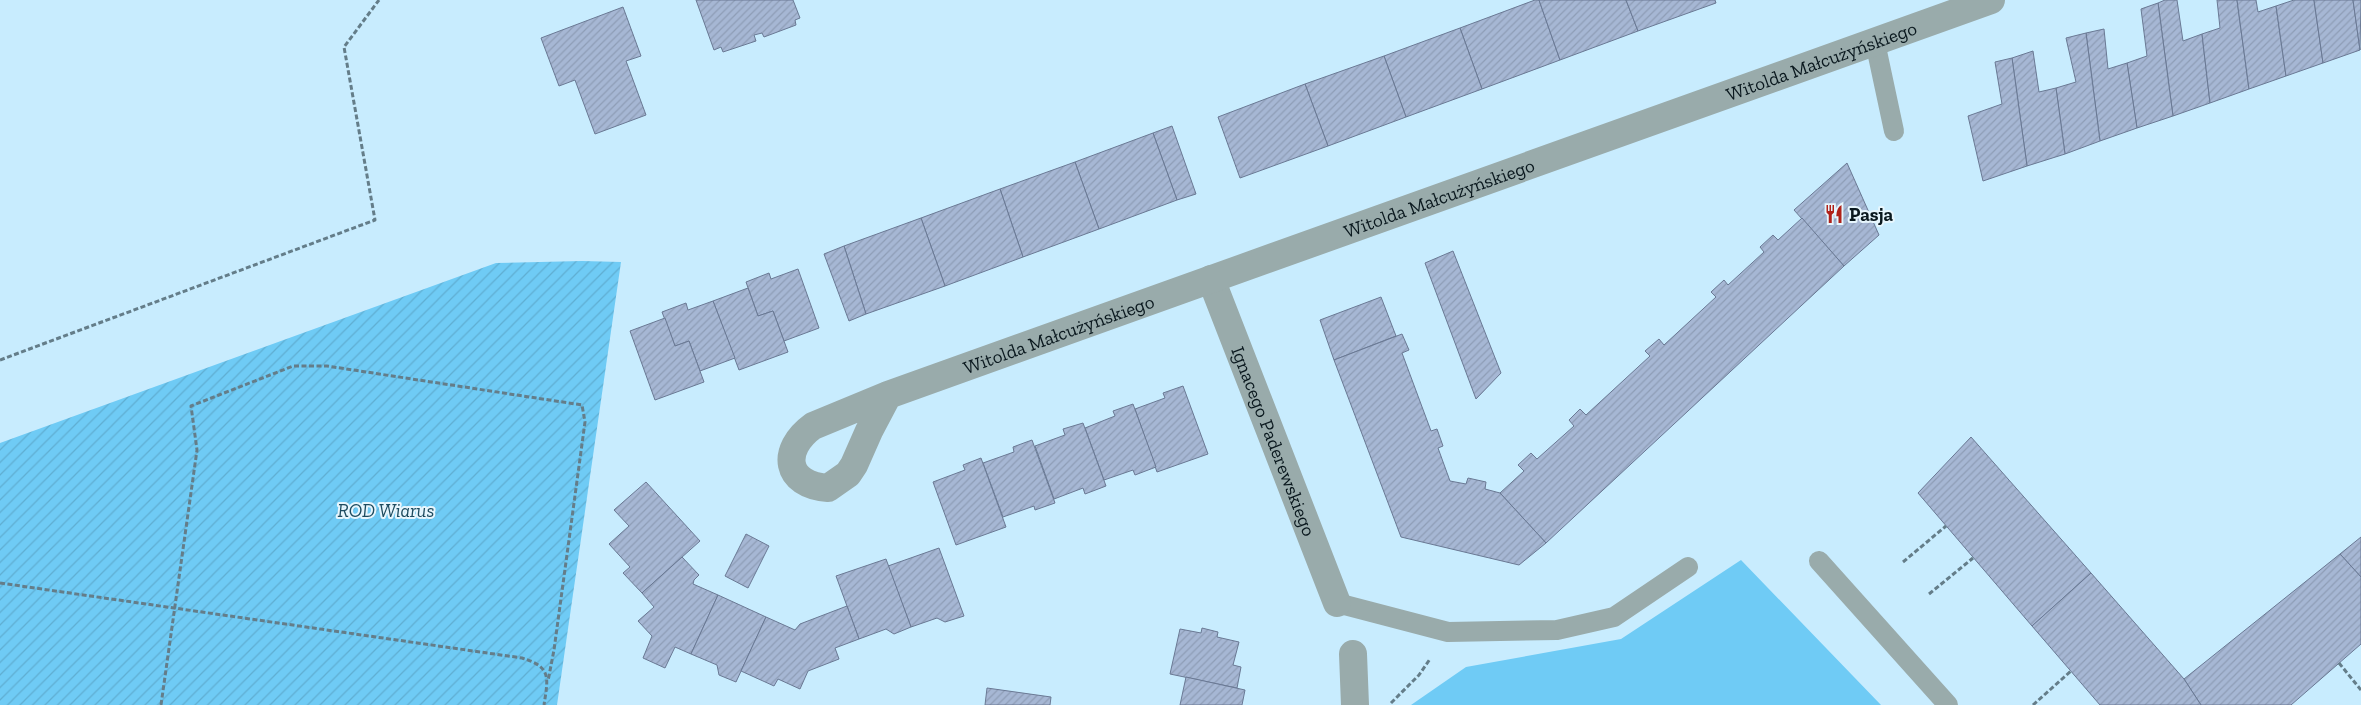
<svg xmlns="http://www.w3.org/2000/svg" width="2361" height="705" font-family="'Zilla Slab',serif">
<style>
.grass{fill:#6fcbf5}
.garden{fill:url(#garden-furrows)}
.building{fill:url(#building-hatch);stroke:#6a7994}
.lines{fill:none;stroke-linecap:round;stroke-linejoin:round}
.path{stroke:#647d89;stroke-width:3;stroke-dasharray:5 2.5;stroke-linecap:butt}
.lane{stroke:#99abab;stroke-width:20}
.street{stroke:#99abab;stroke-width:28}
.labels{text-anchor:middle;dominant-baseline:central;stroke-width:4;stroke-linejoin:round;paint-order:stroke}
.street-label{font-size:19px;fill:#0a181e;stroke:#e7f6fd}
.poi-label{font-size:19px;font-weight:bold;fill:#0a181e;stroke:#e7f6fd;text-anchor:start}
.park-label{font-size:19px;font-style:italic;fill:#1d4b5f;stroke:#e7f6fd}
</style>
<defs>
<pattern id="garden-furrows" width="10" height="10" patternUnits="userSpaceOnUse" patternTransform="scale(1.25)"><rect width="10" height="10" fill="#6fcbf5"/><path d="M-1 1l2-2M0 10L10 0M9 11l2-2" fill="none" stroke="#5faed2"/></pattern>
<pattern id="building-hatch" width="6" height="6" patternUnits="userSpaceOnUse" patternTransform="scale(1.25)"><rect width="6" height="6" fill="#a6b7d4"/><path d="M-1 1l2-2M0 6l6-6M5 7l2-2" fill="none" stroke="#8e9db6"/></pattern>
</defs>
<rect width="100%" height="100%" fill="#c8ecfe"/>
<path class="grass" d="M 1741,560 L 1881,705 L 1411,705 L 1466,667 L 1621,639 Z"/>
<path class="garden" d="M 582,261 L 621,262 L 557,705 L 0,705 L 0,443 L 496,263 Z"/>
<g class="building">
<path d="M 696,0 L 793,0 L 800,18 L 795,20 L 796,25 L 764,37 L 762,33 L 754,35 L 756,41 L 723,52 L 721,47 L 714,50 Z"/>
<path d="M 1535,0 L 1539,0 L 1560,60 L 1482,89 L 1460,28 Z"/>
<path d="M 1539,0 L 1626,0 L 1638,31 L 1560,60 Z"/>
<path d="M 1626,0 L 1715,0 L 1716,3 L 1638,31 Z"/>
<path d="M 2165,0 L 2177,0 L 2183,41 L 2202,34 L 2210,103 L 2173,116 L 2158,3 Z"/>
<path d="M 2217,0 L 2237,0 L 2249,89 L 2210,103 L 2202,34 L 2220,28 Z"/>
<path d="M 2237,0 L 2256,0 L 2258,12 L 2276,6 L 2286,76 L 2249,89 Z"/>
<path d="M 2294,0 L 2314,0 L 2323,63 L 2286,76 L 2276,6 Z"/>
<path d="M 2314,0 L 2353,0 L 2360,50 L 2323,63 Z"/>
<path d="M 2353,0 L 2361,0 L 2360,50 Z"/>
<path d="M 2158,3 L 2173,116 L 2137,128 L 2127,63 L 2147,56 L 2141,9 Z"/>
<path d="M 623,7 L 641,56 L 626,61 L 646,115 L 595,134 L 575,80 L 559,86 L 541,38 Z"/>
<path d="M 1460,28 L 1482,89 L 1406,117 L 1384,56 Z"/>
<path d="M 2104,29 L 2108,69 L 2127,63 L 2137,128 L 2100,141 L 2086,33 Z"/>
<path d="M 2086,33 L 2100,141 L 2065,154 L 2056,88 L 2076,82 L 2066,38 Z"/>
<path d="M 2033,51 L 2039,92 L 2056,88 L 2065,154 L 2027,166 L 2012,58 Z"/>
<path d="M 1384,56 L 1406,117 L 1328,146 L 1305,84 Z"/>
<path d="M 2012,58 L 2027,166 L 1983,181 L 1968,116 L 2002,104 L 1995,62 Z"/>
<path d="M 1305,84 L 1328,146 L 1240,178 L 1218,117 Z"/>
<path d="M 1172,126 L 1196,194 L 1177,200 L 1153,133 Z"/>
<path d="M 1153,133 L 1177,200 L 1099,229 L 1075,162 Z"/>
<path d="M 1075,162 L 1099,229 L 1023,257 L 1000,189 Z"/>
<path d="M 1847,163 L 1879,235 L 1844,266 L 1794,210 Z"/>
<path d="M 1000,189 L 1023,257 L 945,286 L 921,218 Z"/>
<path d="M 921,218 L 945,286 L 866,314 L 844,246 Z"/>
<path d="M 1802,218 L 1844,266 L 1546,543 L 1500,493 L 1524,471 L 1518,465 L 1531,453 L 1537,459 L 1574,426 L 1569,420 L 1580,409 L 1586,415 L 1650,356 L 1645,351 L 1659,339 L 1664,345 L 1716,297 L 1711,292 L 1724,280 L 1728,285 L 1764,252 L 1760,247 L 1773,235 L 1778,240 Z"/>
<path d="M 844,246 L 866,314 L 849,321 L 824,254 Z"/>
<path d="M 1453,251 L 1501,373 L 1476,399 L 1425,263 Z"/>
<path d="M 798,269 L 819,328 L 784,341 L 773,311 L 758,316 L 746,282 L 769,273 L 771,279 Z"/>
<path d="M 748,288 L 758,316 L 773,311 L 788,352 L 739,370 L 713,301 Z"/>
<path d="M 1381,297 L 1396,336 L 1334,360 L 1320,320 Z"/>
<path d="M 713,301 L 735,358 L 700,371 L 689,341 L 675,346 L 662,312 L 686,303 L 688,310 Z"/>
<path d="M 665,318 L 675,346 L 689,341 L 704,382 L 655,400 L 630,331 Z"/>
<path d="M 1402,334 L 1409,350 L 1402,353 L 1431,431 L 1437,429 L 1443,446 L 1438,448 L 1450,481 L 1466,484 L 1468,478 L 1486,482 L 1485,489 L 1500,493 L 1546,543 L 1519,565 L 1401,537 L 1334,360 Z"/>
<path d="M 1183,386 L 1208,454 L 1157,472 L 1135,409 L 1165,398 L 1163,393 Z"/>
<path d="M 1133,404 L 1156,467 L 1135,475 L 1133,470 L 1104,480 L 1085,428 L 1115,416 L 1113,411 Z"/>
<path d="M 1083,423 L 1106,486 L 1085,494 L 1083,488 L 1054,499 L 1035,446 L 1065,435 L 1063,429 Z"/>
<path d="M 1971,437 L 2091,573 L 2032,626 L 1918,493 Z"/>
<path d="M 1032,440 L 1055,503 L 1035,510 L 1034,506 L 1003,517 L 983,463 L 1014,452 L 1013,447 Z"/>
<path d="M 981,458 L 1006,527 L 956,545 L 933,482 L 965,470 L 963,465 Z"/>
<path d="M 646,482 L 700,541 L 642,593 L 623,573 L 630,567 L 609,544 L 629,526 L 614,510 Z"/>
<path d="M 746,534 L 769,546 L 748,588 L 725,576 Z"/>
<path d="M 2361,537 L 2361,577 L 2340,554 Z"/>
<path d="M 939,548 L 964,616 L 945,622 L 937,618 L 911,627 L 888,566 Z"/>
<path d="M 2340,554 L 2361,577 L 2361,644 L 2291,705 L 2201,705 L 2184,679 Z"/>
<path d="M 682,557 L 699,575 L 694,580 L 693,584 L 718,595 L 691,654 L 675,647 L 665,668 L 643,658 L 652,636 L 638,621 L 654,607 L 642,593 Z"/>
<path d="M 886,559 L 911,627 L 894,634 L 886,629 L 859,639 L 836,576 Z"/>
<path d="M 2091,573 L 2184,679 L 2201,705 L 2100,705 L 2032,626 Z"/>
<path d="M 718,595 L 766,617 L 736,682 L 719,675 L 717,665 L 691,654 Z"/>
<path d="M 847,606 L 859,639 L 835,648 L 839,659 L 808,671 L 800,689 L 778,679 L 774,686 L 741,671 L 766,617 L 795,630 L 800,624 Z"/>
<path d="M 1202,628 L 1218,632 L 1217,637 L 1239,642 L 1233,665 L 1241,667 L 1237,688 L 1170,674 L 1180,629 L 1201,633 Z"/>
<path d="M 1186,677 L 1245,690 L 1242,705 L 1180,705 Z"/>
<path d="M 987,688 L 1051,697 L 1050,705 L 985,705 Z"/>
</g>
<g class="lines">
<g class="path">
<path d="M 0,360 L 375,220 L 344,47 L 379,0"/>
<path d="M 1903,562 L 1946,526"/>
<path d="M 0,583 L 522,658 C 552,667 548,678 544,705"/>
<path d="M 1929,594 L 1973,558"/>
<path d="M 2339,663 L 2361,690"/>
<path d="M 1391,703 L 1419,675 L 1430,659"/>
<path d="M 161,705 L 197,450 L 191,406 L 293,366 L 327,366 L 582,405 L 585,422 L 554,650 L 548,681"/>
<path d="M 2033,705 L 2071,671"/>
</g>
<g class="lane">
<path d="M 1875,42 L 1894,131"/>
<path d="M 1819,561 L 1948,705"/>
<path d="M 1337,603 L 1448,632 L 1557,630 L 1614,617 L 1688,567"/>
</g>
<g class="street">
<path id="s1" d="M 1211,279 L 1337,603"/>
<path id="s2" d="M 888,395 L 869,431 L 854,465 L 848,474 L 828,488 C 785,485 780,450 813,426 L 888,395 L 1991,0"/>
<path d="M 1353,654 L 1355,705"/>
</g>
</g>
<defs>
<g id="restaurant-bare" transform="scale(1.5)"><path d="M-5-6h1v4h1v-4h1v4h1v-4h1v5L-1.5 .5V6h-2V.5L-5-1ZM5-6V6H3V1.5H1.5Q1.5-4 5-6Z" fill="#b02119" stroke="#e7f6fd" stroke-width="2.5" paint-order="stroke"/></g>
</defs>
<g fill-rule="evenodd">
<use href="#restaurant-bare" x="1834" y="214"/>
</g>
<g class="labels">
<g class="street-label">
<text stroke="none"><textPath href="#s2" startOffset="1278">Witolda Małcużyńskiego</textPath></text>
<text stroke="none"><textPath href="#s2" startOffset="872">Witolda Małcużyńskiego</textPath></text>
<text stroke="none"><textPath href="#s2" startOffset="468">Witolda Małcużyńskiego</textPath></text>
<text stroke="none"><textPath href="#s1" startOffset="174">Ignacego Paderewskiego</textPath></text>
</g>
<g class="poi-label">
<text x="1849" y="214">Pasja</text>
</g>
<g class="park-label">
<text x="386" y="510">ROD Wiarus</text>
</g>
</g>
</svg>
